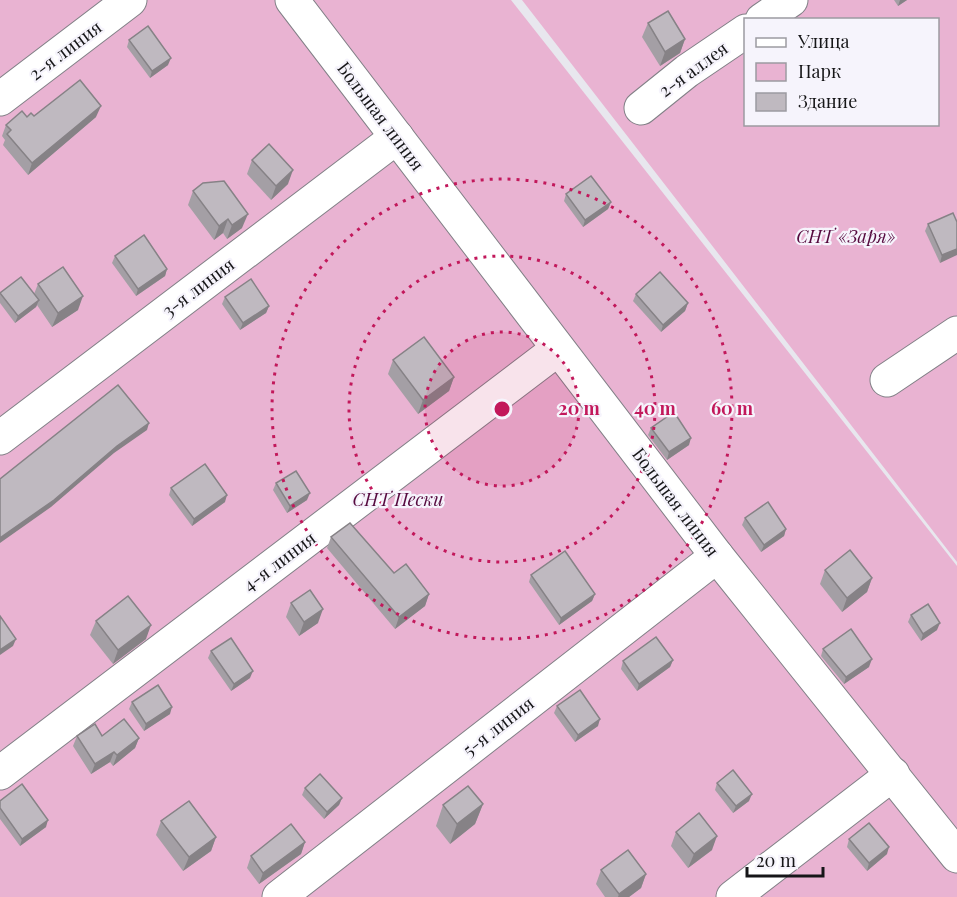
<svg xmlns="http://www.w3.org/2000/svg" width="957" height="897" font-family="'Playfair Display',serif">
<style>
.green{fill:#e9b3d2;fill-rule:evenodd}
.lines{fill:none;stroke-linecap:round;stroke-linejoin:round}
.minor-casing{stroke:#828087;stroke-width:35}
.minor{stroke:#fff;stroke-width:33}
.wall{fill:#a49fa5}
.shaded-wall{fill:#868286}
.building{fill:#bfb9c0;stroke:#868286;stroke-width:1.5}
.ring{fill:none;stroke:#c2185b;stroke-width:3;stroke-dasharray:3 6}
.labels{text-anchor:middle;dominant-baseline:central;stroke-width:4.5;stroke-linejoin:round;paint-order:stroke}
.street-label{font-size:18px;fill:#161618;stroke:#f6f4fc}
.park-label{font-size:18px;font-style:italic;fill:#560a3f;stroke:#f6f4fc}
.centre{fill:#c2185b;stroke:#f6f4fc;stroke-width:3}
.ring-label{font-size:18px;text-anchor:middle;font-weight:bold;fill:#c2185b;stroke:#f6f4fc;stroke-width:4.5;stroke-linejoin:round;paint-order:stroke}
</style>
<rect width="100%" height="100%" fill="#e8e7ee"/>
<g class="green">
<path d="M 0,0 L 511,0 L 957,566 L 957,897 L 0,897 Z"/>
<path d="M 522,0 L 957,0 L 957,562 ZM 746,20 L 938,20 L 938,124 L 746,124 Z"/>
</g>
<g class="lines">
<g class="minor-casing">
<g id="minor">
<path d="M 292,0 L 717,556 L 957,856"/>
<path d="M 762,20 L 791,0"/>
<path d="M 0,99 L 130,0"/>
<path d="M 641,108 L 687,71 L 746,31"/>
<path d="M 887,380 L 957,333"/>
<path d="M 0,438 L 397,137"/>
<path d="M 0,773 L 558,349"/>
<path d="M 279,897 L 717,556"/>
<path d="M 733,897 L 893,774"/>
</g>
</g>
<use href="#minor" class="minor"/>
</g>
<g class="wall">
<path d="M 894,0 L 907,0 L 898,6 Z"/>
<path d="M 648,23 L 685,39 L 680,53 L 660,66 L 642,37 Z"/>
<path d="M 129,40 L 168,65 L 150,78 L 127,47 Z"/>
<path d="M 34,116 L 96,117 L 28,175 L 3,145 L 5,140 L 2,136 L 6,125 L 27,117 Z"/>
<path d="M 252,160 L 288,184 L 271,200 L 247,174 Z"/>
<path d="M 193,191 L 242,228 L 227,239 L 223,233 L 214,240 L 188,205 Z"/>
<path d="M 566,194 L 611,202 L 608,209 L 583,227 L 564,201 Z"/>
<path d="M 957,222 L 940,263 L 925,231 L 928,224 Z"/>
<path d="M 115,256 L 167,269 L 165,276 L 136,296 L 112,263 Z"/>
<path d="M 38,284 L 78,310 L 52,327 L 37,305 L 36,307 L 15,323 L 0,303 L 0,293 L 34,294 Z"/>
<path d="M 636,294 L 688,303 L 685,311 L 661,332 L 633,301 Z"/>
<path d="M 225,297 L 269,306 L 266,313 L 240,330 L 222,304 Z"/>
<path d="M 393,360 L 454,377 L 449,391 L 418,414 L 388,374 Z"/>
<path d="M 651,428 L 689,445 L 667,460 L 648,435 Z"/>
<path d="M 276,483 L 307,500 L 287,513 L 273,490 Z"/>
<path d="M 171,488 L 225,502 L 192,526 L 169,495 Z"/>
<path d="M 745,518 L 786,529 L 784,536 L 761,552 L 742,525 Z"/>
<path d="M 331,537 L 429,594 L 425,606 L 395,629 L 327,548 Z"/>
<path d="M 825,570 L 872,578 L 867,592 L 842,612 L 820,584 Z"/>
<path d="M 531,575 L 595,594 L 592,601 L 559,625 L 529,582 Z"/>
<path d="M 291,603 L 318,623 L 299,636 L 286,617 Z"/>
<path d="M 911,615 L 937,630 L 921,641 L 908,622 Z"/>
<path d="M 96,621 L 146,639 L 113,664 L 90,635 Z"/>
<path d="M 823,649 L 869,667 L 844,684 L 821,656 Z"/>
<path d="M 211,651 L 250,678 L 231,691 L 208,658 Z"/>
<path d="M 673,660 L 670,667 L 637,691 L 621,669 L 623,661 Z"/>
<path d="M 132,702 L 170,714 L 144,731 L 129,709 Z"/>
<path d="M 557,706 L 598,726 L 575,742 L 554,713 Z"/>
<path d="M 77,736 L 102,736 L 139,738 L 135,748 L 113,766 L 110,762 L 91,774 L 73,746 Z"/>
<path d="M 717,783 L 749,801 L 733,813 L 715,790 Z"/>
<path d="M 305,788 L 342,798 L 339,805 L 324,819 L 302,795 Z"/>
<path d="M 0,801 L 46,827 L 20,846 L 0,819 Z"/>
<path d="M 483,804 L 475,824 L 450,844 L 436,826 L 443,805 Z"/>
<path d="M 161,821 L 216,837 L 211,851 L 183,871 L 156,835 Z"/>
<path d="M 676,832 L 712,850 L 688,868 L 671,846 Z"/>
<path d="M 849,839 L 887,854 L 867,871 L 847,847 Z"/>
<path d="M 305,842 L 301,854 L 259,884 L 247,868 L 251,856 Z"/>
<path d="M 601,870 L 646,874 L 641,888 L 629,897 L 605,897 L 596,884 Z"/>
</g>
<g class="shaded-wall">
<path d="M 900,0 L 907,0 L 898,6 Z"/>
<path d="M 685,39 L 680,53 L 660,66 L 665,52 Z"/>
<path d="M 171,58 L 168,65 L 150,78 L 152,71 Z"/>
<path d="M 101,106 L 96,117 L 28,175 L 32,163 Z"/>
<path d="M 293,170 L 288,184 L 271,200 L 276,186 Z"/>
<path d="M 611,202 L 608,209 L 583,227 L 585,220 Z"/>
<path d="M 248,214 L 242,228 L 227,239 L 232,225 Z"/>
<path d="M 228,219 L 223,233 L 214,240 L 219,226 Z"/>
<path d="M 957,249 L 957,255 L 940,263 L 942,255 Z"/>
<path d="M 167,269 L 165,276 L 136,296 L 138,289 Z"/>
<path d="M 83,296 L 78,310 L 52,327 L 58,313 Z"/>
<path d="M 39,300 L 36,307 L 15,323 L 18,316 Z"/>
<path d="M 688,303 L 685,311 L 661,332 L 663,325 Z"/>
<path d="M 269,306 L 266,313 L 240,330 L 243,323 Z"/>
<path d="M 454,377 L 449,391 L 418,414 L 423,400 Z"/>
<path d="M 149,423 L 147,430 L 114,453 L 51,507 L 0,543 L 0,538 L 117,446 Z"/>
<path d="M 691,438 L 689,445 L 667,460 L 669,452 Z"/>
<path d="M 310,493 L 307,500 L 287,513 L 290,506 Z"/>
<path d="M 227,495 L 225,502 L 192,526 L 194,519 Z"/>
<path d="M 786,529 L 784,536 L 761,552 L 764,545 Z"/>
<path d="M 872,578 L 867,592 L 842,612 L 847,598 Z"/>
<path d="M 429,594 L 425,606 L 395,629 L 399,617 Z"/>
<path d="M 595,594 L 592,601 L 559,625 L 561,618 Z"/>
<path d="M 323,609 L 318,623 L 299,636 L 304,622 Z"/>
<path d="M 940,623 L 937,630 L 921,641 L 923,634 Z"/>
<path d="M 151,625 L 146,639 L 113,664 L 118,650 Z"/>
<path d="M 16,639 L 13,646 L 0,655 L 0,650 Z"/>
<path d="M 872,659 L 869,667 L 844,684 L 846,677 Z"/>
<path d="M 673,660 L 670,667 L 637,691 L 639,684 Z"/>
<path d="M 253,671 L 250,678 L 231,691 L 234,684 Z"/>
<path d="M 172,707 L 170,714 L 144,731 L 146,724 Z"/>
<path d="M 600,719 L 598,726 L 575,742 L 578,735 Z"/>
<path d="M 139,738 L 135,748 L 113,766 L 117,755 Z"/>
<path d="M 114,752 L 110,762 L 91,774 L 95,764 Z"/>
<path d="M 752,794 L 749,801 L 733,813 L 736,806 Z"/>
<path d="M 342,798 L 339,805 L 324,819 L 327,812 Z"/>
<path d="M 483,804 L 475,824 L 450,844 L 457,824 Z"/>
<path d="M 48,820 L 46,827 L 20,846 L 22,839 Z"/>
<path d="M 717,836 L 712,850 L 688,868 L 694,854 Z"/>
<path d="M 216,837 L 211,851 L 183,871 L 189,857 Z"/>
<path d="M 305,842 L 301,854 L 259,884 L 263,873 Z"/>
<path d="M 889,847 L 887,854 L 867,871 L 869,863 Z"/>
<path d="M 646,874 L 641,888 L 629,897 L 618,897 L 619,894 Z"/>
</g>
<g class="building">
<path d="M 668,11 L 685,39 L 665,52 L 648,23 Z"/>
<path d="M 148,26 L 171,58 L 152,71 L 129,40 Z"/>
<path d="M 80,80 L 101,106 L 32,163 L 7,134 L 11,130 L 6,125 L 22,111 L 27,117 L 31,113 L 34,116 Z"/>
<path d="M 269,144 L 293,170 L 276,186 L 252,160 Z"/>
<path d="M 591,176 L 611,202 L 585,220 L 566,194 Z"/>
<path d="M 224,181 L 248,214 L 232,225 L 228,219 L 219,226 L 193,191 L 203,183 Z"/>
<path d="M 953,213 L 957,222 L 957,249 L 942,255 L 928,224 Z"/>
<path d="M 144,235 L 167,269 L 138,289 L 115,256 Z"/>
<path d="M 63,267 L 83,296 L 58,313 L 38,284 Z"/>
<path d="M 660,272 L 688,303 L 663,325 L 636,294 Z"/>
<path d="M 21,277 L 39,300 L 18,316 L 0,293 Z"/>
<path d="M 251,279 L 269,306 L 243,323 L 225,297 Z"/>
<path d="M 424,337 L 454,377 L 423,400 L 393,360 Z"/>
<path d="M 118,385 L 149,423 L 117,446 L 54,500 L 0,538 L 0,479 Z"/>
<path d="M 674,412 L 691,438 L 669,452 L 651,428 Z"/>
<path d="M 205,464 L 227,495 L 194,519 L 171,488 Z"/>
<path d="M 296,471 L 310,493 L 290,506 L 276,483 Z"/>
<path d="M 768,502 L 786,529 L 764,545 L 745,518 Z"/>
<path d="M 350,523 L 394,573 L 406,564 L 429,594 L 399,617 L 331,537 Z"/>
<path d="M 850,550 L 872,578 L 847,598 L 825,570 Z"/>
<path d="M 565,551 L 595,594 L 561,618 L 531,575 Z"/>
<path d="M 310,590 L 323,609 L 304,622 L 291,603 Z"/>
<path d="M 128,596 L 151,625 L 118,650 L 96,621 Z"/>
<path d="M 928,604 L 940,623 L 923,634 L 911,615 Z"/>
<path d="M 0,616 L 16,639 L 0,650 Z"/>
<path d="M 851,629 L 872,659 L 846,677 L 823,649 Z"/>
<path d="M 656,637 L 673,660 L 639,684 L 623,661 Z"/>
<path d="M 231,638 L 253,671 L 234,684 L 211,651 Z"/>
<path d="M 158,685 L 172,707 L 146,724 L 132,702 Z"/>
<path d="M 580,690 L 600,719 L 578,735 L 557,706 Z"/>
<path d="M 124,719 L 139,738 L 117,755 L 114,752 L 95,764 L 77,736 L 95,724 L 102,736 Z"/>
<path d="M 733,770 L 752,794 L 736,806 L 717,783 Z"/>
<path d="M 320,774 L 342,798 L 327,812 L 305,788 Z"/>
<path d="M 22,784 L 48,820 L 22,839 L 0,808 L 0,801 Z"/>
<path d="M 468,786 L 483,804 L 457,824 L 443,805 Z"/>
<path d="M 189,801 L 216,837 L 189,857 L 161,821 Z"/>
<path d="M 699,813 L 717,836 L 694,854 L 676,832 Z"/>
<path d="M 869,823 L 889,847 L 869,863 L 849,839 Z"/>
<path d="M 291,824 L 305,842 L 263,873 L 251,856 Z"/>
<path d="M 628,850 L 646,874 L 619,894 L 601,870 Z"/>
</g>
<circle cx="502" cy="409" r="77" fill="#c2185b" fill-opacity=".12"/>
<g class="ring">
<circle cx="502" cy="409" r="77"/>
<circle cx="502" cy="409" r="153"/>
<circle cx="502" cy="409" r="230"/>
</g>
<g class="labels">
<g class="street-label">
<text transform="translate(65 50) rotate(-37)">2-я линия</text>
<text transform="translate(693 69) rotate(-36)">2-я аллея</text>
<text transform="translate(381 116) rotate(53)">Большая линия</text>
<text transform="translate(198 287) rotate(-37)">3-я линия</text>
<text transform="translate(676 502) rotate(53)">Большая линия</text>
<text transform="translate(279 561) rotate(-37)">4-я линия</text>
<text transform="translate(498 726) rotate(-38)">5-я линия</text>
</g>
<g class="park-label">
<text x="846" y="236">СНТ «Заря»</text>
<text x="398" y="499">СНТ Пески</text>
</g>
</g>
<circle cx="502" cy="409" r="9" class="centre"/>
<g class="ring-label">
<text x="579" y="415">20 m</text>
<text x="655" y="415">40 m</text>
<text x="732" y="415">60 m</text>
</g>
<rect x="744" y="18" width="195" height="108" fill="#f6f4fc" stroke="#9c9ba1" stroke-width="1.5"/>
<rect x="756" y="38" width="30" height="9" fill="#ffffff" stroke="#9c9ba1" stroke-width="1.5"/>
<text x="798" y="48" font-size="18" fill="#161618">Улица</text>
<rect x="756" y="63" width="30" height="18" fill="#e9b3d2" stroke="#9c9ba1" stroke-width="1.5"/>
<text x="798" y="78" font-size="18" fill="#161618">Парк</text>
<rect x="756" y="93" width="30" height="18" fill="#bfb9c0" stroke="#9c9ba1" stroke-width="1.5"/>
<text x="798" y="108" font-size="18" fill="#161618">Здание</text>
<path d="M747 867v9h76v-9" fill="none" stroke="#161618" stroke-width="3"/>
<text x="756" y="867" font-size="18" fill="#161618" stroke="#f6f4fc" stroke-width="4.5" paint-order="stroke">20 m</text>
</svg>
